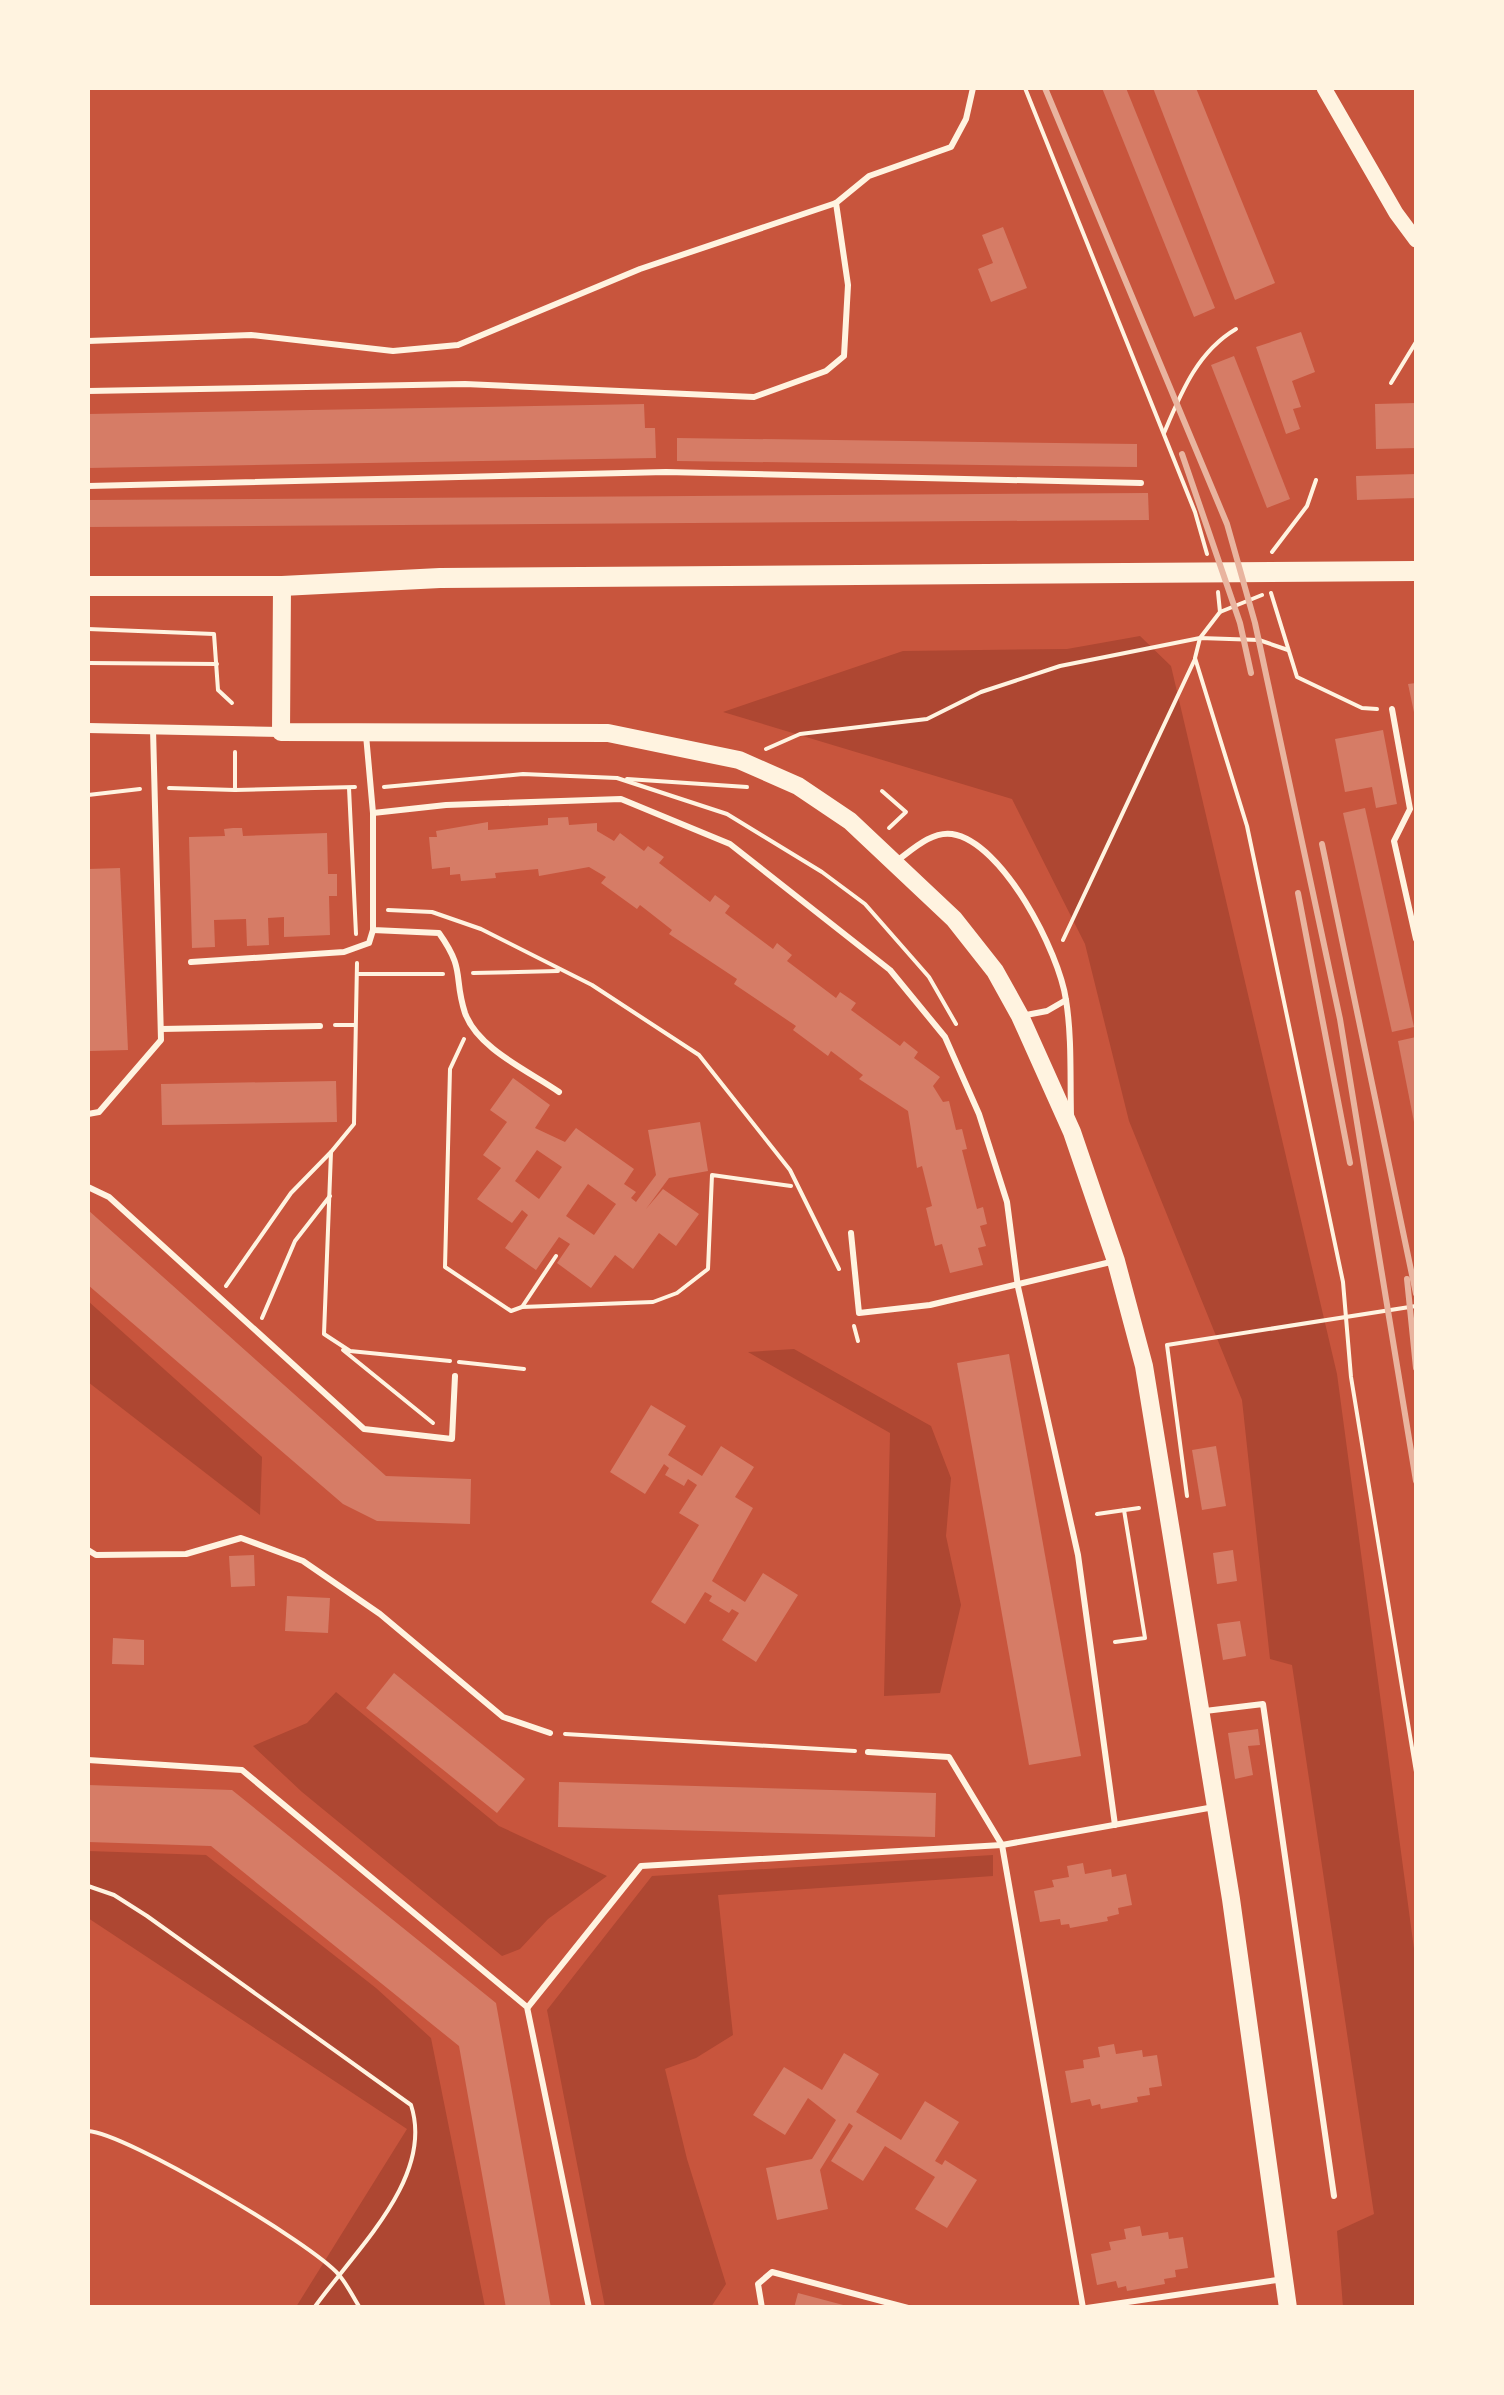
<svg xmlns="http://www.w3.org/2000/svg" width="1504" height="2395" font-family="'Noto Sans',sans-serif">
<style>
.green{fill:#ae4732}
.building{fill:#d67c66;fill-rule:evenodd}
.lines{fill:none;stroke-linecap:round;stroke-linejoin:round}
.path{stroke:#fff3e0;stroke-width:4}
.service{stroke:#fff3e0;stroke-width:6}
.minor{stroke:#fff3e0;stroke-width:10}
.tertiary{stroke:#fff3e0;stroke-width:15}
.secondary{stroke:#fff3e0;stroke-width:18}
.primary{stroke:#fff3e0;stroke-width:20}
.rail{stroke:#e9b49f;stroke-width:6}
</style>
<rect width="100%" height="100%" fill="#c8553d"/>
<g class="green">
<path d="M 1140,636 L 1171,666 L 1337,1374 L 1416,1964 L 1416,2307 L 1343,2307 L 1337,2231 L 1374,2214 L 1292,1665 L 1270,1659 L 1242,1400 L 1129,1121 L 1085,944 L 1012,799 L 723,712 L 903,651 L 1067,649 Z"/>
<path d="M 88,1301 L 262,1457 L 260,1515 L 88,1382 Z"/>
<path d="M 794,1349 L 931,1426 L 951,1478 L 946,1536 L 961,1605 L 940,1693 L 884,1696 L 890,1433 L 748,1352 Z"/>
<path d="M 336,1692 L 499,1826 L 607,1876 L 548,1919 L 520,1949 L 502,1956 L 302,1792 L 253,1746 L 307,1723 Z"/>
<path d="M 88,1851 L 206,1855 L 376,1988 L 431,2038 L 485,2307 L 296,2307 L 407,2129 L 88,1918 Z"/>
<path d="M 993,1855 L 993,1876 L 718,1895 L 733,2035 L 696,2058 L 665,2069 L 687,2159 L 726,2284 L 711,2307 L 605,2307 L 547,2010 L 652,1876 Z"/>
</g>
<g class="building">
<path d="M 1102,88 L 1126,88 L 1215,308 L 1194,317 Z"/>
<path d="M 1153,88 L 1196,88 L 1275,283 L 1235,300 Z"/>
<path d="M 1003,227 L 1027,288 L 991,302 L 978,269 L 993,263 L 982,235 Z"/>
<path d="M 1301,332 L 1315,372 L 1292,381 L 1301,407 L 1293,409 L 1300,429 L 1286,434 L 1256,347 Z"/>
<path d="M 1234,356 L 1290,499 L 1267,508 L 1211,365 Z"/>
<path d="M 1416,403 L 1416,448 L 1376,449 L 1375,404 Z"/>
<path d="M 644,404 L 645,428 L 655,428 L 656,458 L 88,468 L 88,414 Z"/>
<path d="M 677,438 L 1137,444 L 1137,467 L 677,461 Z"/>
<path d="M 1416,474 L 1416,498 L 1357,500 L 1356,476 Z"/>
<path d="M 1148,493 L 1149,520 L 88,527 L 88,500 Z"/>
<path d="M 1416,683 L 1416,717 L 1415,717 L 1408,684 Z"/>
<path d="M 1383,730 L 1397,804 L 1376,808 L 1372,787 L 1345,792 L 1335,739 Z"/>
<path d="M 1365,808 L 1414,1027 L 1392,1032 L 1343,813 Z"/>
<path d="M 568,817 L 569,825 L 597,823 L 597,831 L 614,841 L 620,833 L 644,851 L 648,846 L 664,857 L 659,863 L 710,902 L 715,895 L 730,906 L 725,913 L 773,949 L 777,943 L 792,955 L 787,961 L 836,998 L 840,992 L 856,1003 L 851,1010 L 900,1046 L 904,1041 L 918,1052 L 914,1058 L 940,1077 L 933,1086 L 943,1102 L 949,1101 L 956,1130 L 962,1129 L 967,1149 L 962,1150 L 977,1209 L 983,1207 L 987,1224 L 980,1226 L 986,1246 L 978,1248 L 983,1265 L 950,1273 L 942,1244 L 935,1246 L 926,1208 L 932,1206 L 922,1166 L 917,1168 L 908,1111 L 859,1079 L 863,1075 L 831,1051 L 828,1056 L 793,1030 L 796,1026 L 734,984 L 737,979 L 669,934 L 672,930 L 640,905 L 637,909 L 601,883 L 606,877 L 589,867 L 539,876 L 538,869 L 495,873 L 496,878 L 461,881 L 460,874 L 450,875 L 450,867 L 432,869 L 429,837 L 437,837 L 436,831 L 488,822 L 488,830 L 548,825 L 548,818 Z"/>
<path d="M 233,828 L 242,828 L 243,836 L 327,833 L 328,874 L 337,874 L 337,896 L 329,896 L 330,935 L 284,937 L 284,917 L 268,918 L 269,945 L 247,946 L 246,919 L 214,920 L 215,947 L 192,948 L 189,837 L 225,836 L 224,829 Z"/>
<path d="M 120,868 L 128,1050 L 90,1051 L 88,869 Z"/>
<path d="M 1416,1037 L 1416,1127 L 1415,1127 L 1398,1041 Z"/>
<path d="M 513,1078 L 550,1105 L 535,1128 L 565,1142 L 576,1128 L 634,1169 L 624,1184 L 636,1192 L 631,1198 L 636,1202 L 656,1175 L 648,1130 L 700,1122 L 708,1171 L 669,1178 L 646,1209 L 663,1189 L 699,1214 L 676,1246 L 659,1233 L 633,1269 L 615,1255 L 591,1288 L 557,1263 L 570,1244 L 559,1237 L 536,1270 L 505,1248 L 528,1215 L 522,1210 L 512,1223 L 477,1199 L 501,1168 L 483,1155 L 507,1122 L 490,1110 ZM 537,1150 L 562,1167 L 539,1199 L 515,1181 ZM 588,1184 L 616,1204 L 594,1235 L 566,1216 Z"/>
<path d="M 336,1081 L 337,1122 L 162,1125 L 161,1084 Z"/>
<path d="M 88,1210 L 386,1476 L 471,1479 L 470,1524 L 377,1521 L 343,1504 L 88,1285 Z"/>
<path d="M 1009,1354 L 1081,1756 L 1029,1765 L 957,1363 Z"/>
<path d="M 651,1405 L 686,1426 L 668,1455 L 702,1476 L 721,1446 L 754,1467 L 735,1497 L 753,1508 L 712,1581 L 745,1602 L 763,1573 L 798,1595 L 756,1662 L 722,1640 L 739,1613 L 732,1609 L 729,1613 L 709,1601 L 712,1596 L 705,1592 L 685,1624 L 651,1602 L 699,1525 L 679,1513 L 697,1485 L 688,1479 L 684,1486 L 665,1475 L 669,1468 L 664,1464 L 645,1494 L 610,1472 Z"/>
<path d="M 1216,1446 L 1226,1506 L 1202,1510 L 1192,1450 Z"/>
<path d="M 1233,1550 L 1237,1581 L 1217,1584 L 1213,1553 Z"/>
<path d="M 254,1555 L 255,1586 L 231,1587 L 229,1556 Z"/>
<path d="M 287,1596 L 330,1598 L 328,1633 L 285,1631 Z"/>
<path d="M 1240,1621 L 1246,1656 L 1223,1660 L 1217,1624 Z"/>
<path d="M 113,1638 L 144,1640 L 144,1665 L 112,1664 Z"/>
<path d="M 394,1673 L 525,1779 L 497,1813 L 366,1708 Z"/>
<path d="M 1258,1729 L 1260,1745 L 1248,1746 L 1253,1775 L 1235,1779 L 1228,1733 Z"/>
<path d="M 559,1782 L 936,1793 L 935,1837 L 558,1827 Z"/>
<path d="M 88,1785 L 232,1790 L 496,2003 L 551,2308 L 506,2308 L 459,2046 L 211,1846 L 88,1842 Z"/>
<path d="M 1083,1863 L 1085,1874 L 1111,1869 L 1112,1877 L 1126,1874 L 1132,1905 L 1118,1908 L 1119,1914 L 1107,1917 L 1108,1921 L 1070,1928 L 1069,1924 L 1061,1925 L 1060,1919 L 1040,1922 L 1034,1891 L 1054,1887 L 1052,1880 L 1069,1877 L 1067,1866 Z"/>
<path d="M 1114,2044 L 1116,2054 L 1142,2050 L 1143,2057 L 1157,2055 L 1162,2086 L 1149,2088 L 1150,2095 L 1137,2097 L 1138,2102 L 1101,2109 L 1100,2104 L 1092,2106 L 1090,2099 L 1071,2103 L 1065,2071 L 1084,2068 L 1083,2060 L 1100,2057 L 1098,2047 Z"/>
<path d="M 844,2053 L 879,2074 L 856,2112 L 901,2140 L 925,2101 L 959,2122 L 935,2161 L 942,2165 L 945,2160 L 977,2180 L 947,2228 L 915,2209 L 935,2177 L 885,2146 L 863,2181 L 831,2161 L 853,2126 L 849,2123 L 820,2170 L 828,2209 L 777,2220 L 766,2168 L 812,2159 L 836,2120 L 808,2098 L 785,2135 L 753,2115 L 784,2067 L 822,2090 Z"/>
<path d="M 1140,2226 L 1142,2236 L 1168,2232 L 1169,2239 L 1183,2237 L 1188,2268 L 1175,2270 L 1176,2277 L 1164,2279 L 1165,2284 L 1127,2291 L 1126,2286 L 1118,2288 L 1116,2281 L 1097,2285 L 1091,2254 L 1111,2250 L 1109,2242 L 1126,2239 L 1124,2229 Z"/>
<path d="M 798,2293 L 847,2306 L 847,2308 L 794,2308 Z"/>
</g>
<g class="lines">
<g class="path">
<path d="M 1025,88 L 1195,512 L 1207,554"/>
<path d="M 1391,383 L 1416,342"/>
<path d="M 1164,433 C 1181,393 1197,352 1236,329"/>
<path d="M 1272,552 L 1307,506 L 1316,480"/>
<path d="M 1218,592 L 1220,612"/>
<path d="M 1271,593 L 1297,677 L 1362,708 L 1377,709"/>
<path d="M 88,629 L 214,634 L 218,690 L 232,703"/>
<path d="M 1288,650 L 1259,640 L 1200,638 L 1195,658 L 1247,826 L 1343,1282 L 1351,1377 L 1416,1772"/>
<path d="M 88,663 L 217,664"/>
<path d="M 766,749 L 800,734 L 927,719 L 981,692 L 1060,666 L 1200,638 L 1220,612 L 1262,595"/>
<path d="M 235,752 L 235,790 L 355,787"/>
<path d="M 627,779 L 747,787"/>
<path d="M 384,787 L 523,774 L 617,778 L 727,814 L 822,872 L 865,904 L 929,977 L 956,1024"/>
<path d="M 169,788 L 235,790"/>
<path d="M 349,788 L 356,934"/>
<path d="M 882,791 L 906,812 L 889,828"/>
<path d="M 88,795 L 140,789"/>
<path d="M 388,910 L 432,912 L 481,929 L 592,985 L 699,1055 L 790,1170 L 839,1269"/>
<path d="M 1063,940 L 1195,659"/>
<path d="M 357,963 L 354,1124 L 331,1152 L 324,1334 L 350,1351 L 450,1361"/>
<path d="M 473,973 L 558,971"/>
<path d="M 358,974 L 443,974"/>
<path d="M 335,1025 L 355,1025"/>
<path d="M 464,1039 L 450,1069 L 445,1267 L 511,1311 L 522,1307 L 556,1256"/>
<path d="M 226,1286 L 291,1193 L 331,1152"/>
<path d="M 522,1307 L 653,1302 L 677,1293 L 708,1269 L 712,1175 L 791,1186"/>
<path d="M 262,1318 L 295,1241 L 330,1196"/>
<path d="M 854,1326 L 858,1341"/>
<path d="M 343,1350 L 433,1423"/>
<path d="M 459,1362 L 524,1369"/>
<path d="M 1187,1496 L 1167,1345 L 1416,1306"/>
<path d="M 1097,1514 L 1139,1508"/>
<path d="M 1115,1642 L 1145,1638 L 1124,1510"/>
<path d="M 565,1734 L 855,1751"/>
<path d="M 88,1886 L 114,1895 L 147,1916 L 411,2105 C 435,2178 354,2251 314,2308"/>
<path d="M 88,2131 C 126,2133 313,2244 339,2275 C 347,2284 353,2297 360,2308"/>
</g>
<g class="service">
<path d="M 88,341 L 251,335 L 393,351 L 458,345 L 640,269 L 836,203 L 869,176 L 951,147 L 966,119 L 973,88"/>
<path d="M 88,391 L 465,384 L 754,397 L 826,371 L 844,356 L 848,285 L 836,203"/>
<path d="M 88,486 L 666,472 L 1141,483"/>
<path d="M 1392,709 L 1410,809 L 1394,841 L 1416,939"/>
<path d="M 366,735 L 373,813 L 373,930 L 439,933 C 466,971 453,976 465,1013 C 478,1049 529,1071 559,1092"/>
<path d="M 373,813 L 446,805 L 621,799 L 730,844 L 890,970 L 945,1037 L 979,1114 L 1007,1202 L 1018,1287 L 1078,1555 L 1115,1825"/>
<path d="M 898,860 C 913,849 932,831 952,834 C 1003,842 1059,952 1066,1000 C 1072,1037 1070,1078 1071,1116"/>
<path d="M 191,962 L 344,952 L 369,943 L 373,930"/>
<path d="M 1021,1016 L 1047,1011 L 1066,1000"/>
<path d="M 161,1029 L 320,1026"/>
<path d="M 88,1114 L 99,1112 L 161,1040 L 153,729"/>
<path d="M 88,1187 L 109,1197 L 364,1429 L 452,1439 L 455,1376"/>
<path d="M 851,1233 L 859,1313 L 930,1305 L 1115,1261"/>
<path d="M 88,1550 L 96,1555 L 186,1554 L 241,1538 L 303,1561 L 380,1614 L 503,1717 L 550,1733"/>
<path d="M 1205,1711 L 1263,1704 L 1334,2196"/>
<path d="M 868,1752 L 949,1757 L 1002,1845 L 1083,2308"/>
<path d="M 88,1760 L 242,1770 L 527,2007 L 589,2308"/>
<path d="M 528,2007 L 641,1866 L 1002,1845 L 1214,1807"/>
<path d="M 762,2308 L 758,2284 L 772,2272 L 908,2308"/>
<path d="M 1087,2308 L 1284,2279"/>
</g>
<path class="minor" d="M 88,728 L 281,732"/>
<path class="tertiary" d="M 1324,88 L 1396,213 L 1416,240"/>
<path class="secondary" d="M 282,586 L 281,732 L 608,733 L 739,760 L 798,786 L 850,821 L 954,919 L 995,971 L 1020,1016 L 1072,1132 L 1116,1261 L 1144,1366 L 1231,1899 L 1288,2308"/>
<path class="primary" d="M 88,586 L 282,586 L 440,578 L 1416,571"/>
<g class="rail">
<path d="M 1045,88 L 1227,524 L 1255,623 L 1340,1019 L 1416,1481"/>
<path d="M 1182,454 L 1240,623 L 1251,673"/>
<path d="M 1322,844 L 1416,1294"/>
<path d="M 1298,893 L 1350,1163"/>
<path d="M 1407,1279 L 1416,1368"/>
</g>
</g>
<rect width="1504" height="2395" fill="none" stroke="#fff3e0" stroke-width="180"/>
</svg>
